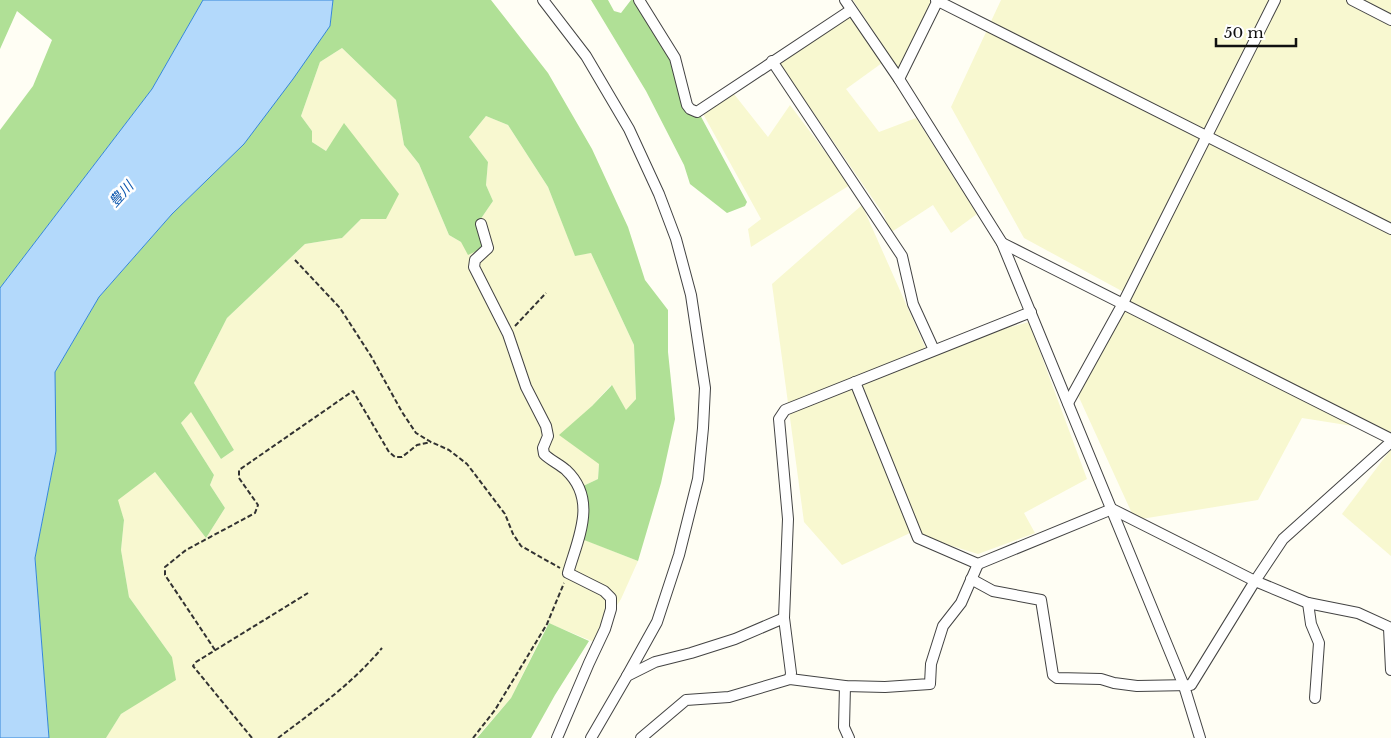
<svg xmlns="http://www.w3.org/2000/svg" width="1391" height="738" font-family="'Libre Baskerville','Noto Sans JP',serif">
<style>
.farmland{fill:#f8f8d0}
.forest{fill:#b0e096}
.water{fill:#b3d9fb;stroke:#3486d9}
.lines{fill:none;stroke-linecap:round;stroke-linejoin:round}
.street-casing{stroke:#434343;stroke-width:12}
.path{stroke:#323232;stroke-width:2;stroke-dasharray:5 2.5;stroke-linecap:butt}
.street{stroke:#fff;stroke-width:10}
.labels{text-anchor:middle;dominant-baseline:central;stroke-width:5;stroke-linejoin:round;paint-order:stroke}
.water-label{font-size:14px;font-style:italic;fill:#0d58af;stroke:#fff}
</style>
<rect width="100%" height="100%" fill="#fffef4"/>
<g class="farmland">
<path d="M 853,0 L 942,0 L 904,78 Z"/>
<path d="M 1001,0 L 1391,0 L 1391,432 L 1302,418 L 1258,500 L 1135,520 L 1077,393 L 1131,296 L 1024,238 L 951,107 Z"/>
<path d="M 850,16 L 882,63 L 846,89 L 879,132 L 916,118 L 977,214 L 951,233 L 933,205 L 890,233 L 884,215 L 780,64 Z"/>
<path d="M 342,48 L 396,100 L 404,145 L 419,164 L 449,235 L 461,242 L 480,220 L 493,201 L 486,185 L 488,162 L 469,137 L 486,116 L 508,125 L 548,187 L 575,255 L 591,253 L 634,345 L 636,399 L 626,411 L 611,385 L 592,406 L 599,464 L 598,479 L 581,487 L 588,502 L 587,525 L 580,538 L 638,561 L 621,599 L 594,642 L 548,623 L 511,698 L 476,738 L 106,738 L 121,714 L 135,705 L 172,657 L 129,597 L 121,550 L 124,520 L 117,500 L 155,472 L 206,538 L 225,508 L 210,485 L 214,475 L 181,423 L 191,411 L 221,459 L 234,450 L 194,383 L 227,318 L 305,244 L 342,238 L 361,219 L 386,219 L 345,124 L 326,151 L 312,142 L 312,131 L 301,116 L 320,62 Z"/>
<path d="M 734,94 L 768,137 L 790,105 L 850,185 L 751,247 L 748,229 L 761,219 L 702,112 Z"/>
<path d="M 862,205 L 926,349 L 1029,322 L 1087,479 L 1024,513 L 1035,533 L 978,554 L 910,533 L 842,565 L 804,522 L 772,284 Z"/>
<path d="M 1391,449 L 1391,556 L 1342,514 Z"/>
</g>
<g class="forest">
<path d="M 0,0 L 203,0 L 152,89 L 0,288 L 0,130 L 33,86 L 52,40 L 17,11 L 0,49 Z"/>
<path d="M 333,0 L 491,0 L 548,73 L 592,149 L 628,227 L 645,280 L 668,310 L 668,352 L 675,419 L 661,483 L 638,561 L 579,538 C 591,517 591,508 581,487 L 598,479 L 599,464 L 559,435 L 592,406 L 612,385 L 626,410 L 636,399 L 634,345 L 591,253 L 575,256 L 548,187 L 508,125 L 486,116 L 469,137 L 488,162 L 486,185 L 493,201 L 480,220 L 485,247 L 468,255 L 461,242 L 449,235 L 419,164 L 404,145 L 396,100 L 342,48 L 320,62 L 301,116 L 312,131 L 312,142 L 326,151 L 344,123 L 399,194 L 386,219 L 361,219 L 342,238 L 305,244 L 227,318 L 194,383 L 234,450 L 221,459 L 191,412 L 181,423 L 214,475 L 210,485 L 225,508 L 206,538 L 155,472 L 118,500 L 124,520 L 121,550 L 129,597 L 172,657 L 176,680 L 121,714 L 106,738 L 49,738 L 35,558 L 56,451 L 55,372 L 99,297 L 172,214 L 244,144 L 330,26 Z"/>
<path d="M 591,0 L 608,0 L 614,11 L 621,13 L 631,0 L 637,0 L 673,59 L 683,94 L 699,113 L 747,202 L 745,206 L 727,213 L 690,184 L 684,165 L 646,91 Z"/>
<path d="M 549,623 L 589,641 L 555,695 L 531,738 L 477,738 L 511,698 Z"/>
</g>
<path class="water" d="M 203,0 L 333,0 L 330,26 L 293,79 L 244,144 L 172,214 L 99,297 L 55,372 L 56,451 L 35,558 L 49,738 L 0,738 L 0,288 L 152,89 Z"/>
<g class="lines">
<g class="street-casing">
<g id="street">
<path d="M 543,0 L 586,56 L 629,129 L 659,194 L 676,239 L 691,295 L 705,388 L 703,428 L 698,479 L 679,555 L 657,622 L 627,676"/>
<path d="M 639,0 L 675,58 L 687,105 L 690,109 L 697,112 L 851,10"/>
<path d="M 845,0 L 899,79 L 1002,243 L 1184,686 L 1200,738"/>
<path d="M 936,0 L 1391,229"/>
<path d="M 1352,0 L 1391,20"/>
<path d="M 772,61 L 902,256 L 913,304 L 934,350"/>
<path d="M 899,79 L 938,0"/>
<path d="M 481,224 L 488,248 L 475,260 L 474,267 L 508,334 L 526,387 L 546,426 L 548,436 L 543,448 L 544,454 C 550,460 559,464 566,470 C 598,500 578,538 568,573 L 604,591 L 611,598 L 611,609 L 605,629 L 589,663 L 557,738"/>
<path d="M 1002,243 L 1391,439"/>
<path d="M 855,382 L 918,538 L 978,564 L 1112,509 L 1255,581 L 1308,603 L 1358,613 L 1391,628"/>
<path d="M 1068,403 L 1121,307 L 1275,0"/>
<path d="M 971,579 L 993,591 L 1041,600 L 1053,675 L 1057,678 L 1101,679 L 1114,683 L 1137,686 L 1191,685 L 1255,581 L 1283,539 L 1391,442"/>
<path d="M 1308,603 L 1311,624 L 1319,643 L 1315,698"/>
<path d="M 1389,628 L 1391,670"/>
<path d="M 790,679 L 791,673 L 784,618 L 788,519 L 779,419 L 785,410 L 1031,312"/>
<path d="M 845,686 L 844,727 L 849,738"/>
<path d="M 591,738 L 627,676 L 655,662 L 691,653 L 735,639 L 784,618"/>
<path d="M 641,738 L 686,700 L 729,697 L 790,679 L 845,686 L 885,687 L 930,684 L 931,664 L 943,626 L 961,603 L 978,564"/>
</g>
</g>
<g class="path">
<path d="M 295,260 L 340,308 L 371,356 L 402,412 L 416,433 L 431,442 L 449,450 L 467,464 L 505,514 L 513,534 L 521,546 L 560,568"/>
<path d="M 515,326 L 546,293"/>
<path d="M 215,650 L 165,575 L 165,567 L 186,550 L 255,513 L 258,505 L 239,478 L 239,470 L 353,391 L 389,452 L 395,457 L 402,457 L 417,445 L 431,442"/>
<path d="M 252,738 L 193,666 L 196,662 L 308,593"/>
<path d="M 278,738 C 315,710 353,683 382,648"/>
<path d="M 473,738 L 495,710 L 547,624 L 564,583"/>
</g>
<use href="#street" class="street"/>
</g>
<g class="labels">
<g class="water-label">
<text transform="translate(121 194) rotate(-48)">豊川</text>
</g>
</g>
<path d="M1216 38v8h80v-8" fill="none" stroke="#101010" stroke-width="2.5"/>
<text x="1224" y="38" font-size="15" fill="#101010" stroke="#ffffff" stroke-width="4" paint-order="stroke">50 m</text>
</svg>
